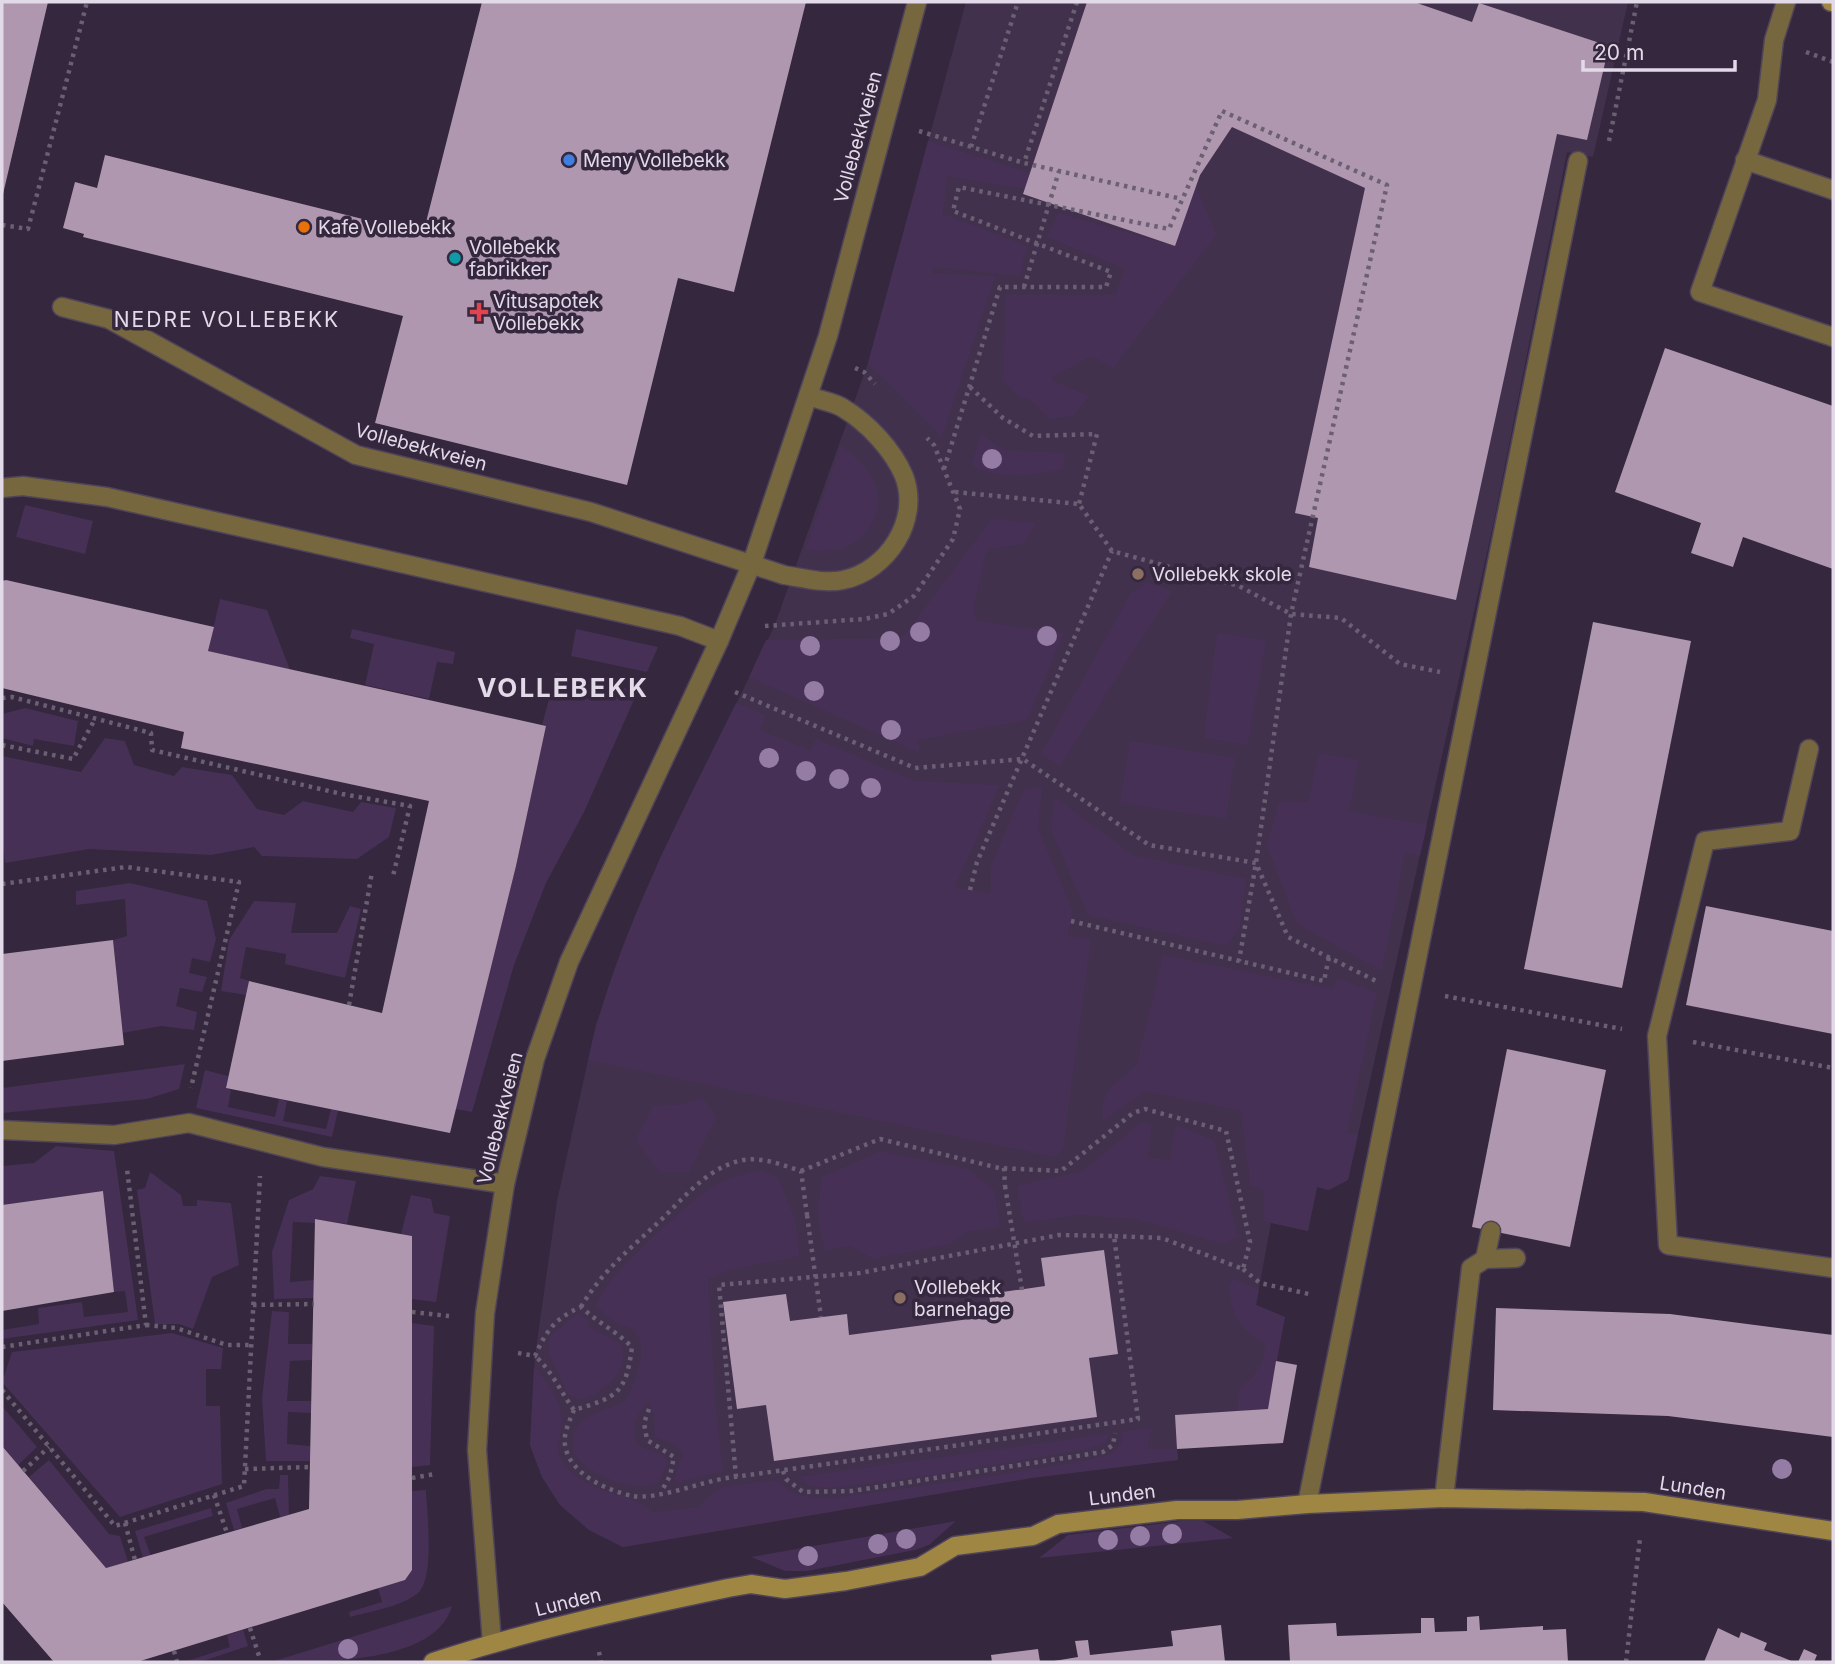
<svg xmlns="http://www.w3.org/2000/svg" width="1835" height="1664" font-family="Inter,sans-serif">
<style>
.built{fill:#42314d}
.green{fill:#463055}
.building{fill:#af97af}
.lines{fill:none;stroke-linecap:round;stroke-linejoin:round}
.lane-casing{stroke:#504459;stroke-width:21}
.street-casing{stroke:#504459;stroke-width:21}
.secondary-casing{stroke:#504459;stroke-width:21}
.path{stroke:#6a5f73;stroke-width:4.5;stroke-dasharray:3.5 5;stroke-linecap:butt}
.lane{stroke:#76673e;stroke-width:18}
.street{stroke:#76673e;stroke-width:18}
.secondary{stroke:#9f8642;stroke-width:18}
.path-bridge{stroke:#6a5f73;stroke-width:4.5;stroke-dasharray:3.5 5;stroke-linecap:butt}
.tree{fill:#947ca5}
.shop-dot{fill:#3f7fe0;stroke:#34273e;stroke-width:2.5}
.food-dot{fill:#e8710a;stroke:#34273e;stroke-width:2.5}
.culture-dot{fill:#0f9aa8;stroke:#34273e;stroke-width:2.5}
.health-dot{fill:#e0444e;stroke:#34273e;stroke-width:2.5}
.education-dot{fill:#8d6e63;stroke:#34273e;stroke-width:2.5}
.labels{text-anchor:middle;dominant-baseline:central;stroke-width:7;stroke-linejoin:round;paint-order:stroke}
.street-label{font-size:19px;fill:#e2dae9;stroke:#34273e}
.poi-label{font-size:19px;fill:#e2dae9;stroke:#34273e;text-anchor:start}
.neighbourhood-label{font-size:21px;letter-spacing:2px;fill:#e2dae9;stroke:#34273e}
.district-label{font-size:26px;font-weight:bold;letter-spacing:2px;fill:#e2dae9;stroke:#34273e}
</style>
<rect width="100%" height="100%" fill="#34273e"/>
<path class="built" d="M 966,2 L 1628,2 L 1593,157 L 1567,152 L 1494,521 L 1348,1180 L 1329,1190 L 1317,1187 L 1308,1231 L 1271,1223 L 1256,1305 L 1285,1317 L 1276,1361 L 1297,1365 L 1283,1443 L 1177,1449 L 1178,1460 L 1090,1468 L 623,1547 L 589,1530 L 560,1505 L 542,1477 L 530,1445 L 535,1356 L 557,1201 L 596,1024 L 659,860 L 774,627 L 868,363 Z"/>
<g class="green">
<path d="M 928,141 L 1049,179 L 1046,193 L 947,176 L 943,214 L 1027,246 L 1020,276 L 933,267 L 932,273 L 995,276 L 942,437 L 868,363 Z"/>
<path d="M 1196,186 L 1216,235 L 1113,368 L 1094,357 L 1088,358 L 1052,377 L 1053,381 L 1090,396 L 1074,415 L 1050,419 L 1027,397 L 1022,400 L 1003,380 L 1006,295 L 1115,295 L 1125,269 L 1047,237 L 1059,213 L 1175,246 Z"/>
<path d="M 981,434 L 1004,450 L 1066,453 L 1063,469 C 1034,476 998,481 971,465 Z"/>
<path d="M 841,446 C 851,454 862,462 869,472 C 888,496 876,534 848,546 C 835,552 819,551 805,550 Z"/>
<path d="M 25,505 L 93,521 L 85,554 L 16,537 Z"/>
<path d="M 992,519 L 1036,523 L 1025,543 L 987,550 L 973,610 L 977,621 L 1064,633 L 1027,720 L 918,740 L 920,753 L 749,677 L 766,640 L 902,638 Z"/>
<path d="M 1147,582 L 1172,591 L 1060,766 L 1041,754 L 1131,593 Z"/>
<path d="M 220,599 L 267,610 L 290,670 L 208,651 Z"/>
<path d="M 352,629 L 455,652 L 453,664 L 437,662 L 429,699 L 365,685 L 374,644 L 350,638 Z"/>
<path d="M 576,629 L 658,647 L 647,672 L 571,656 Z"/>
<path d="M 1217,633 L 1266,640 L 1248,745 L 1204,738 Z"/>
<path d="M 556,673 L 638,691 L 584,812 L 546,883 L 514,965 L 472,1112 L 455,1109 L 516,866 L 546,726 L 542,725 Z"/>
<path d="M 736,703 L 765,715 L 760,730 L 810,751 L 816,739 L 914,781 L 1000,785 L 955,887 L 991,894 L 991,866 L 1024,789 L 1042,788 L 1038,828 L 1073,912 L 1068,935 L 1091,940 L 1063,1150 L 1054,1157 L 588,1060 C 615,938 681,815 736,703 Z"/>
<path d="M 25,708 L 78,721 L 74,746 L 34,739 L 33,746 L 2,738 L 2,714 Z"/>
<path d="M 105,738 L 125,741 L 134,765 L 174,776 L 182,767 L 232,775 L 257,809 L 284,815 L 303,801 L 353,812 L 361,802 L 396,808 L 389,837 L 357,859 L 262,856 L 254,847 L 211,855 L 89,849 L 5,863 L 2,837 L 2,756 L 81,772 Z"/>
<path d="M 1130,741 L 1235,758 L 1226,819 L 1120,803 Z"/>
<path d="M 1319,753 L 1359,761 L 1349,811 L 1427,825 L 1420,856 L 1405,853 L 1382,971 L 1297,924 L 1267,846 L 1279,802 L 1308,802 Z"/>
<path d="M 1055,797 L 1133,855 L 1246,879 L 1239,930 L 1225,946 L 1088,915 L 1051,830 Z"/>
<path d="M 130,883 L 207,901 L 216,939 L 210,962 L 192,958 L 189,973 L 207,977 L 202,992 L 180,988 L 176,1006 L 197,1012 L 194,1030 L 161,1026 L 123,1033 L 113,940 L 127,936 L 125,899 L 76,905 L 76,891 Z"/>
<path d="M 254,901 L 296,903 L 291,933 L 337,933 L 350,906 L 361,909 L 345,978 L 285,964 L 286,954 L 246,947 L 240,978 L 249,981 L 246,995 L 221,991 L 229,940 Z"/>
<path d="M 1163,955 L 1333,989 L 1338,979 L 1377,993 L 1347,1132 L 1358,1135 L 1348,1180 L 1329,1190 L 1317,1187 L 1308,1231 L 1263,1221 L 1264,1191 L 1250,1185 L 1241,1111 L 1145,1091 L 1102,1122 L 1103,1101 L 1112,1086 L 1137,1064 Z"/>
<path d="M 185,1064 L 179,1089 L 147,1099 L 2,1113 L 2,1088 Z"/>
<path d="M 205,1070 L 228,1076 L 226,1088 L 231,1090 L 228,1107 L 275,1117 L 279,1099 L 287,1101 L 283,1121 L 326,1129 L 331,1109 L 338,1111 L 332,1137 L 196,1108 Z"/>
<path d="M 703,1098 L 716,1117 L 689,1172 L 659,1172 L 636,1139 L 653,1106 L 683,1104 Z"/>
<path d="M 1142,1122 L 1152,1124 L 1148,1158 L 1170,1160 L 1176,1125 L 1214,1140 L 1238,1237 L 1223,1244 L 1136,1219 L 1076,1215 L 1024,1223 L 1017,1186 L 1083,1171 Z"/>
<path d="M 56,1146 L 114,1151 L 138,1320 L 2,1339 L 2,1330 L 39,1324 L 38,1308 L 82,1302 L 84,1317 L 128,1312 L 125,1291 L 114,1292 L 103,1191 L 2,1205 L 2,1166 L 34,1163 Z"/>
<path d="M 881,1151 L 968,1169 L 994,1190 L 1000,1227 L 966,1232 L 950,1244 L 873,1259 L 851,1246 L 825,1251 L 817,1214 L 822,1177 Z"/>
<path d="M 761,1170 L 778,1178 L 795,1219 L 800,1256 L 729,1270 L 708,1279 L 716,1410 L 723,1471 L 679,1482 L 674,1479 L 683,1453 L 676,1445 L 655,1437 L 654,1413 L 648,1402 C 636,1415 631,1429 638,1446 L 663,1455 L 668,1462 L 658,1483 C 633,1494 589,1475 574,1454 C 567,1417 597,1414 625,1402 C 634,1383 654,1344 630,1328 C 627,1326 623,1326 619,1324 C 611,1321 604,1313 597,1306 C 596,1285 690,1201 711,1188 C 726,1179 743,1173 761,1170 Z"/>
<path d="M 150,1172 L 181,1195 L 183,1206 L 197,1206 L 197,1200 L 231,1203 L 239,1265 L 212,1277 L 193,1329 L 179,1324 L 155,1324 L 137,1190 L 145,1188 Z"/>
<path d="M 320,1176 L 356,1181 L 347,1224 L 315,1219 L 315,1223 L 293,1222 L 290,1282 L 314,1280 L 314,1298 L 274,1299 L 272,1252 L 289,1200 L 313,1189 Z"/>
<path d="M 411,1195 L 431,1199 L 434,1213 L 450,1216 L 436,1302 L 412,1299 L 412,1236 L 401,1234 Z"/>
<path d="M 1233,1279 L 1259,1290 L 1256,1305 L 1285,1317 L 1268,1409 L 1237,1411 L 1240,1387 C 1257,1375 1263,1365 1265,1344 C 1238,1328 1231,1314 1229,1284 Z"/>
<path d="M 272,1311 L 289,1312 L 288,1344 L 312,1344 L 312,1360 L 290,1361 L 287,1401 L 311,1401 L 311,1413 L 288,1412 L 287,1444 L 310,1446 L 312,1461 L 266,1461 L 262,1398 Z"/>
<path d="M 578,1314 L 587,1319 L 589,1327 L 618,1342 C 637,1366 602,1394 581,1400 L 568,1394 L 548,1352 L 551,1335 Z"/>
<path d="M 412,1323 L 434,1326 L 430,1465 L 412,1467 Z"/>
<path d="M 172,1333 L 223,1348 L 221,1369 L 206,1369 L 206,1406 L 220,1406 L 222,1484 L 120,1517 L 2,1382 L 12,1352 Z"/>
<path d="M 534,1366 C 545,1380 558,1395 561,1413 C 566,1440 544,1450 576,1476 C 598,1495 633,1492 653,1513 L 699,1507 L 713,1492 L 725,1487 L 778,1480 C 790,1496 806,1497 825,1499 L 981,1478 L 1088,1460 L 1111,1454 L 1122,1442 L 1121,1432 L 1152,1428 L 1147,1449 L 1177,1449 L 1178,1460 L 1032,1478 L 623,1547 L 589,1530 L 560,1505 L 542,1477 L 530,1445 Z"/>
<path d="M 2,1406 L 37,1447 L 18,1465 L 2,1446 Z"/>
<path d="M 1108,1434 L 1106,1442 L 1088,1449 L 933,1475 L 830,1488 L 809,1486 L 799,1477 Z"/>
<path d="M 49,1460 L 109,1534 L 120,1536 L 128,1562 L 106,1568 L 29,1477 Z"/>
<path d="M 280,1475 L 288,1475 L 289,1515 L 280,1517 L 275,1498 L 237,1509 L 242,1528 L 234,1530 L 226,1503 L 266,1489 L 279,1489 Z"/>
<path d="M 426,1490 C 427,1513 435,1578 418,1593 C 401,1607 371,1611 350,1617 L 349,1612 L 382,1602 L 378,1588 L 412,1570 L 411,1491 Z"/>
<path d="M 211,1508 L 213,1516 L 144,1537 L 151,1556 L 143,1558 L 135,1531 Z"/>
<path d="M 956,1521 L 929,1545 L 915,1550 L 807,1571 L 785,1571 L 751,1557 Z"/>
<path d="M 1182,1521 L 1203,1521 L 1233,1538 L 1039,1558 L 1068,1535 Z"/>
<path d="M 452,1606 C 436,1664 322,1662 271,1662 Z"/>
<path d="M 243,1630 L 248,1646 L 200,1662 L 184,1662 L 230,1647 L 227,1635 Z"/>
</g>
<g class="building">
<path d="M 2,2 L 48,2 L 3,194 L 2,194 Z"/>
<path d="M 482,2 L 806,2 L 734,292 L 678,278 L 627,485 L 375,423 L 403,316 L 83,237 L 84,234 L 63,228 L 75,182 L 97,188 L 105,155 L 423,234 Z"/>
<path d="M 1087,2 L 1414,2 L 1472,22 L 1479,3 L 1609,46 L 1587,140 L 1557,134 L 1456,600 L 1309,567 L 1318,518 L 1295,513 L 1365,188 L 1232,127 L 1200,175 L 1175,246 L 1023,194 Z"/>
<path d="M 1665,348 L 1833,406 L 1833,569 L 1743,537 L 1733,567 L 1691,553 L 1701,523 L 1615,492 Z"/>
<path d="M 6,580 L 214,627 L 208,651 L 546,726 L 516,866 L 450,1133 L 226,1088 L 249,981 L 382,1013 L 429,801 L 181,748 L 184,732 L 2,688 L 2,581 Z"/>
<path d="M 1593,622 L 1691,641 L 1622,988 L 1524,969 Z"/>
<path d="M 1706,906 L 1833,931 L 1833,1034 L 1686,1005 Z"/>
<path d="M 113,940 L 124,1045 L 2,1061 L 2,954 Z"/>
<path d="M 1507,1049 L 1606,1070 L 1570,1247 L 1472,1227 Z"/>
<path d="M 103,1191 L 114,1292 L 2,1311 L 2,1205 Z"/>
<path d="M 315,1219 L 412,1236 L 412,1570 L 405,1580 L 137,1662 L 54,1662 L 2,1602 L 2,1446 L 106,1568 L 309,1509 Z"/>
<path d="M 1104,1250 L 1118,1354 L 1089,1358 L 1097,1417 L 774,1461 L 766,1405 L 737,1409 L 723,1302 L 786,1294 L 790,1321 L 847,1314 L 849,1335 L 992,1316 L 989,1294 L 1045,1286 L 1041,1258 Z"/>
<path d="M 1496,1308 L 1670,1314 L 1833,1335 L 1833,1437 L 1668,1416 L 1493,1410 Z"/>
<path d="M 1276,1361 L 1297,1365 L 1283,1443 L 1177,1449 L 1175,1415 L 1268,1409 Z"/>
<path d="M 1479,1616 L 1480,1630 L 1543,1626 L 1543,1630 L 1566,1629 L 1568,1662 L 1290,1662 L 1288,1625 L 1336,1623 L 1337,1636 L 1421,1633 L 1421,1618 L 1434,1618 L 1435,1632 L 1467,1631 L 1467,1617 Z"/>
<path d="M 1221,1625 L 1225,1662 L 1048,1662 L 1078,1657 L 1075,1641 L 1088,1640 L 1090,1655 L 1173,1646 L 1171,1631 Z"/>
<path d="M 1718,1628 L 1739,1638 L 1741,1632 L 1767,1643 L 1764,1650 L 1794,1662 L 1704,1662 Z"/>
<path d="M 1038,1649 L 1040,1662 L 992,1662 L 991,1655 Z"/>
<path d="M 1804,1649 L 1817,1655 L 1814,1662 L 1798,1662 Z"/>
</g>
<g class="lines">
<g class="lane-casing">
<g id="lane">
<path d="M 1786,2 L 1774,40 L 1767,100 L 1700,292 L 1833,337"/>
<path d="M 1745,160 L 1833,190"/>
<path d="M 62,307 L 109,319 L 356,455 L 591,512 L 784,575 C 803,578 824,584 843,580 C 887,571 921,520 904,476 C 893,450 868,423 843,408 C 834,402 819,400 808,396"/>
<path d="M 1809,749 L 1790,831 L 1705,841 L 1657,1036 L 1668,1245 L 1833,1268"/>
<path d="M 1485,1259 L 1491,1231"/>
<path d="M 1444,1498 L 1471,1268 L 1485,1259 L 1516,1258"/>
<path d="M 1307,1504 L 1578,161"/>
</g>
</g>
<g class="street-casing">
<g id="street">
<path d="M 2,488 L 23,486 L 107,497 L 680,626 L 719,641"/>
<path d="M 2,1130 L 114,1135 L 189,1123 L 323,1157 L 505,1184"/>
<path d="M 492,1643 L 477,1450 L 485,1313 L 505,1184 L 535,1059 L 569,962 L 719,641 L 752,563 L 828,336 L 917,2"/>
</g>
</g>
<g class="secondary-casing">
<g id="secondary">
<path d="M 1831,2 L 1833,2"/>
<path d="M 433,1662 C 530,1630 629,1609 728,1588 L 751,1584 L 785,1589 L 846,1581 L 920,1567 L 955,1546 L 1033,1536 L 1058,1524 L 1177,1510 L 1237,1510 L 1307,1504 L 1444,1498 L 1644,1502 L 1833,1531"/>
</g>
</g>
<g class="path">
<path d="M 1077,2 L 1024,163 L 1182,199"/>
<path d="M 1806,52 L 1833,62"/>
<path d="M 919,131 L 1024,163"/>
<path d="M 1609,141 L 1637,2"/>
<path d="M 971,147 L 1018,2"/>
<path d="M 2,225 L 28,229 L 87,2"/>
<path d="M 1024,287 L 1059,171"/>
<path d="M 855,368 L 864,372 L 875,384"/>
<path d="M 970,387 L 1003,418 L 1033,436 L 1097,434 L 1079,504"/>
<path d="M 944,469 L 1000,287 L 1106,287 L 1111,272 L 953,211 L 959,187 L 1169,229 L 1222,111 L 1387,185 L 1291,614 L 1256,863 L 1239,961"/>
<path d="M 955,492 L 1079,504 L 1112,551 L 1239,586 L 1291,614 L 1341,618 L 1400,664 L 1440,672"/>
<path d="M 765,626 L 864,619 L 888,614 L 914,596 L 953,539 L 960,509 L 934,445 L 927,438"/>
<path d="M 735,692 L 915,768 L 1023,759 L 1149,845 L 1256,863 L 1288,937 L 1376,981"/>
<path d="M 2,698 L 12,697 L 151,733 L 152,750 L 342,794 L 410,806 L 393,876"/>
<path d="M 2,745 L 73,759 L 95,719"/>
<path d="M 2,884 L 126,867 L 239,882 L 191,1088"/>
<path d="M 970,890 L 977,862 L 1112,551"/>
<path d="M 1071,921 L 1324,981 L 1329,957"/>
<path d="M 1445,996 L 1622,1029"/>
<path d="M 349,1005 L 372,872"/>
<path d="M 1693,1042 L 1833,1068"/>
<path d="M 1004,1168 L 1005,1186"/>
<path d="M 801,1171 L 880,1139 L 999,1168 L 1061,1171 L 1133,1113 L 1145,1109 L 1226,1131 L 1250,1242 L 1243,1269 L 1162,1238 L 1114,1236"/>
<path d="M 1243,1269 L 1260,1283 L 1313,1295"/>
<path d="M 253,1305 L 314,1304"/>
<path d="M 581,1307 C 603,1269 634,1246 665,1216 C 687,1194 711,1166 743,1160 C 764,1157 782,1165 801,1171 L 807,1215"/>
<path d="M 412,1312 L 449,1316"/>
<path d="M 146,1325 L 176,1328 L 227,1345 L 251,1345"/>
<path d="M 2,1347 L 146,1325 L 127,1169"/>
<path d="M 518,1353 L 535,1356 C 546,1331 555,1318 581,1307 C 597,1322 616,1331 632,1347 C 626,1393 618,1397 574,1410 C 560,1391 552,1371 535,1356"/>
<path d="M 2,1390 L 115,1526 L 244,1486 L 260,1176"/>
<path d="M 649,1409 L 644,1423 L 647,1440 L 674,1457 L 670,1476 L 661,1492"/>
<path d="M 574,1410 C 570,1420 563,1433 565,1445 C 569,1474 608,1491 633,1496 C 657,1500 701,1482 727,1478 C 864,1459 1001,1439 1138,1419 L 1114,1236 L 1059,1235 L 860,1273 L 719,1285 L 736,1477"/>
<path d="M 245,1469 L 311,1467"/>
<path d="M 23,1471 L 49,1447"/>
<path d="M 783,1471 L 786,1479 L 803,1492 L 852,1491 L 1103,1452 L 1113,1445 L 1115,1433"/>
<path d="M 412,1478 L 435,1474"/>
<path d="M 214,1495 L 227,1533"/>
<path d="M 125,1523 L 135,1560"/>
<path d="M 250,1628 L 260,1659"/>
<path d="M 174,1651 L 177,1662"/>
<path d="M 599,1652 L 601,1662"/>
<path d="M 1626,1662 L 1640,1538"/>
</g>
<use href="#lane" class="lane"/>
<use href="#street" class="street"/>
<use href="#secondary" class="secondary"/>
<g class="path-bridge">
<path d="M 1005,1186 L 1022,1290"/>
<path d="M 807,1215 L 821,1317"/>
</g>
</g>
<g class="tree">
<circle cx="992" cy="459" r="10"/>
<circle cx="920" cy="632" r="10"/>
<circle cx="1047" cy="636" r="10"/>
<circle cx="890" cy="641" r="10"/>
<circle cx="810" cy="646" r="10"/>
<circle cx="814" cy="691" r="10"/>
<circle cx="891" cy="730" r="10"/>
<circle cx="769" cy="758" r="10"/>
<circle cx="806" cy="771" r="10"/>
<circle cx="839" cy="779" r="10"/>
<circle cx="871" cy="788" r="10"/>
<circle cx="1782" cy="1469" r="10"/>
<circle cx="1172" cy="1534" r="10"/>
<circle cx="1140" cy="1536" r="10"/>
<circle cx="906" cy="1539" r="10"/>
<circle cx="1108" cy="1540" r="10"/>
<circle cx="878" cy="1544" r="10"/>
<circle cx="808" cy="1556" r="10"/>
<circle cx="348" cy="1649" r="10"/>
</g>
<circle class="shop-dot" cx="569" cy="160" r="7"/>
<circle class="food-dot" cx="304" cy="227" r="7"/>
<circle class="culture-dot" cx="455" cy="258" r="7"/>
<path class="health-dot" d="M475.5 301.5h7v7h7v7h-7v7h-7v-7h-7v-7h7z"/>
<g class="education-dot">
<circle cx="1138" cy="574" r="7"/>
<circle cx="900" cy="1298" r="7"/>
</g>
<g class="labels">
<g class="street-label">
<text transform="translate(858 137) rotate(-75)">Vollebekkveien</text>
<text transform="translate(421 447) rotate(15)">Vollebekkveien</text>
<text transform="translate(500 1118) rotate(-76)">Vollebekkveien</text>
<text transform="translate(1693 1488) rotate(9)">Lunden</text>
<text transform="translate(1122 1495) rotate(-7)">Lunden</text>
<text transform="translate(568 1602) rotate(-14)">Lunden</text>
</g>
<g class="poi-label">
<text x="583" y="160">Meny Vollebekk</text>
<text x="318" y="227">Kafe Vollebekk</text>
<text x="469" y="247">Vollebekk<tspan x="469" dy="22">fabrikker</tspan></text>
<text x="493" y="301">Vitusapotek<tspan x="493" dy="22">Vollebekk</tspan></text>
<text x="1152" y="574">Vollebekk skole</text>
<text x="914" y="1287">Vollebekk<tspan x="914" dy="22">barnehage</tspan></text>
</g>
<g class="neighbourhood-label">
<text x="227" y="319">NEDRE VOLLEBEKK</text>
</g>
<g class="district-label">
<text x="563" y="687">VOLLEBEKK</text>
</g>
</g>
<rect width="1835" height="1664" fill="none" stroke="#e2dae9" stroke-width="7"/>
<path d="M1583 60v10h152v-10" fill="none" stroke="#e2dae9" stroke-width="3.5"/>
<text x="1594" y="60" font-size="21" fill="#e2dae9" stroke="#34273e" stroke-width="5" paint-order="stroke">20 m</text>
</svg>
